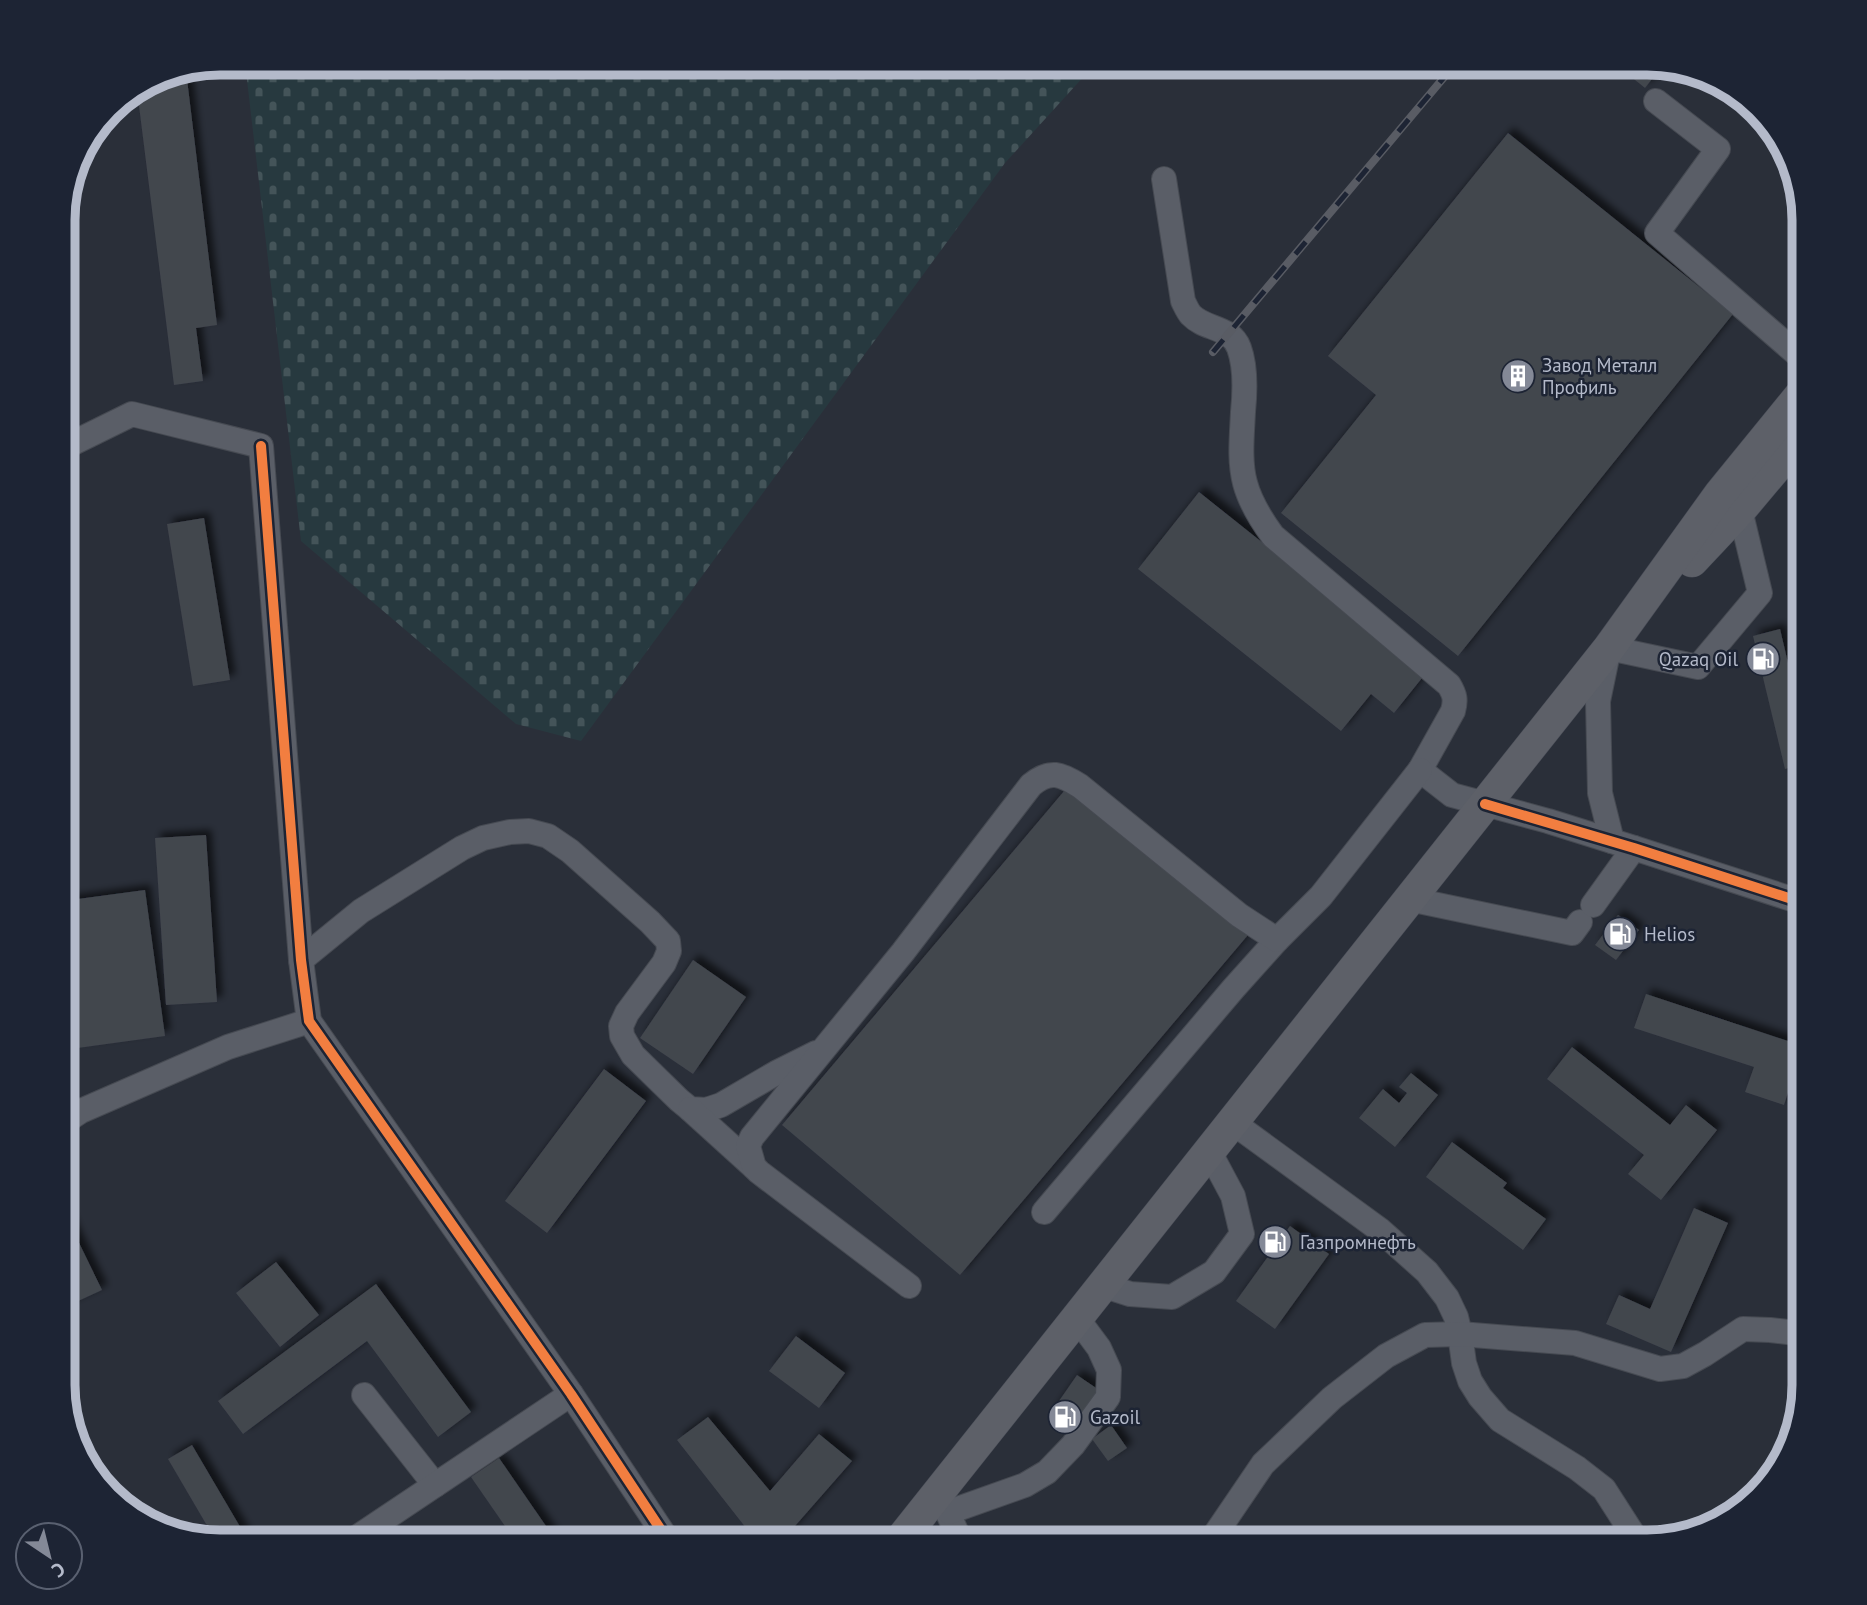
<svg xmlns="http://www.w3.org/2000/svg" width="1867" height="1605" font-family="'PT Sans',sans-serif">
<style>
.cemetery{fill:url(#cemetery-stones)}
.building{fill:#42464e;filter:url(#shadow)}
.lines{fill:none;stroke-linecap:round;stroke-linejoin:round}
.minor-casing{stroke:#464a52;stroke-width:26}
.major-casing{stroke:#484c56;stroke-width:33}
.minor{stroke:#5a5e67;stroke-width:24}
.major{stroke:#5d6068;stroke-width:32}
.rail-casing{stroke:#595c64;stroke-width:8}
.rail{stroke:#1d2434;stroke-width:5;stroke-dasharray:16;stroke-linecap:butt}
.cycleway-casing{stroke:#1d2434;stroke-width:15}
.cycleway{stroke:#f27e40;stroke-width:10}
.labels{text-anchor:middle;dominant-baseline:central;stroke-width:5;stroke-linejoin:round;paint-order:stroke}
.poi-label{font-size:19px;fill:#b4baca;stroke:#1d2434;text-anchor:start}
.rim{fill:none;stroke:#b4baca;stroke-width:9}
</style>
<defs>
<pattern id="cemetery-stones" width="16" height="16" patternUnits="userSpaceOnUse" patternTransform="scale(1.75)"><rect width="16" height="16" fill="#27393f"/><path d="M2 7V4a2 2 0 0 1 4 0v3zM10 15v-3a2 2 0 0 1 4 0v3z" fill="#445459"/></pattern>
<filter id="shadow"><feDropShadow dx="5.5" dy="-5.5" stdDeviation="3.5" flood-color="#0009"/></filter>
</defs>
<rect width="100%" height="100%" fill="#2a2f39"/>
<path class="cemetery" d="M 245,63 L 1096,63 L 1005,163 L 581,741 L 516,724 L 301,541 Z"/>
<g class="building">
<path d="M 1614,63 L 1647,63 L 1662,66 L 1645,88 Z"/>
<path d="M 187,79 L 217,325 L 196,328 L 203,381 L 174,385 L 137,90 L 145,85 Z"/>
<path d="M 1508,133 L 1733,314 L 1458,656 L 1281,513 L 1376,395 L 1328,356 Z"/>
<path d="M 1199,492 L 1426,673 L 1394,713 L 1371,694 L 1341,731 L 1138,569 Z"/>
<path d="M 204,518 L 230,680 L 193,686 L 167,524 Z"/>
<path d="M 1780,629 L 1804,731 L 1804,764 L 1785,769 L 1753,636 Z"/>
<path d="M 1070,784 L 1248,935 L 960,1275 L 782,1125 Z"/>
<path d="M 206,835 L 217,1002 L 166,1005 L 155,838 Z"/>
<path d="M 145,890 L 165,1036 L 63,1050 L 63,901 Z"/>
<path d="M 1618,915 L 1639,930 L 1616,960 L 1595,945 Z"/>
<path d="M 693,960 L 746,997 L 693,1074 L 640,1038 Z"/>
<path d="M 1646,994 L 1803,1046 L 1784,1105 L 1745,1092 L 1754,1067 L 1634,1028 Z"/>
<path d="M 1572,1047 L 1670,1125 L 1686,1105 L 1717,1130 L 1661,1200 L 1628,1174 L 1644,1155 L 1547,1079 Z"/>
<path d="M 604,1069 L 646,1101 L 547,1233 L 505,1201 Z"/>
<path d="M 1411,1073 L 1438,1095 L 1395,1147 L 1359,1118 L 1383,1089 L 1399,1103 L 1407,1093 L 1399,1087 Z"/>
<path d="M 1452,1142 L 1507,1183 L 1503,1188 L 1546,1219 L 1523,1250 L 1426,1177 Z"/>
<path d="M 1694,1208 L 1728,1223 L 1671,1352 L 1606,1324 L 1619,1295 L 1650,1309 Z"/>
<path d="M 65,1214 L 102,1290 L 63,1308 L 63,1215 Z"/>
<path d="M 1290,1226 L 1329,1254 L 1275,1329 L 1236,1301 Z"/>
<path d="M 276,1262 L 319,1315 L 280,1347 L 236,1293 Z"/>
<path d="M 376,1284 L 471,1412 L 438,1437 L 367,1341 L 243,1434 L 218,1401 Z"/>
<path d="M 796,1336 L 845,1373 L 819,1408 L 769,1371 Z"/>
<path d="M 1077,1375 L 1099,1390 L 1071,1429 L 1050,1414 Z"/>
<path d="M 708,1417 L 770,1491 L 819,1434 L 852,1461 L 781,1542 L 757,1542 L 677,1440 Z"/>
<path d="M 1111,1425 L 1127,1448 L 1108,1461 L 1092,1439 Z"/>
<path d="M 192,1445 L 249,1542 L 216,1541 L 168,1459 Z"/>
<path d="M 499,1458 L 557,1542 L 516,1542 L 471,1477 Z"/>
</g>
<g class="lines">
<g class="minor-casing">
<g id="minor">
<path d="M 1656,101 L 1718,149 L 1657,233 L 1804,360"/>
<path d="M 1164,179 L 1183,301 C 1185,305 1188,312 1191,315 C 1205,330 1231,326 1239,348 C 1246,367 1245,392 1243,412 C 1242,435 1239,461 1245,483 C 1250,502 1262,521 1273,536 L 1449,685 C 1455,695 1456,700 1453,711 L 1420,770 L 1452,795 L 1548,821 L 1634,848 L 1804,903"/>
<path d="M 63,448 L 132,414 L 261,446 L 301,960 L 309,1021 L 571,1394 L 669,1542"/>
<path d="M 1612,841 L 1600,793 L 1598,701 L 1609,648 L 1698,667 L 1760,593 L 1740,510"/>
<path d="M 1409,899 L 1572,933 L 1580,922"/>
<path d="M 1593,905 L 1634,848"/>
<path d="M 301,960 L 361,911 L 462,848 L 483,838 L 510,832 L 529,831 L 548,836 L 570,851 L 650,922 L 668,941 L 669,951 L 664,963 L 627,1013 L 621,1026 L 622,1036 L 633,1055 L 679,1100 L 690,1109 L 706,1110 L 721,1105 L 776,1073 L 816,1053"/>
<path d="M 690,1109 L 754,1167"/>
<path d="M 1232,1122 L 1380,1230 L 1427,1272 L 1447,1298 L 1456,1317 L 1460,1334 L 1464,1363 L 1470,1381 L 1480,1397 L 1500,1420 L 1577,1468 L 1604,1489 L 1638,1542"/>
<path d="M 63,1123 L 81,1111 L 228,1047 L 309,1021"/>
<path d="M 1044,1212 L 1233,989 L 1277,940"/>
<path d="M 1102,1285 L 1130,1294 L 1172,1297 L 1214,1272 L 1242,1234 L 1233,1196 L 1209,1151"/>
<path d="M 909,1286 L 759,1172 L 754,1167 L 748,1146 L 752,1137 L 903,952 L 1031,785 C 1050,769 1061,774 1080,786 L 1239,915 L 1277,940 L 1321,896 L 1420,770"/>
<path d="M 364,1395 L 435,1485"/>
<path d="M 941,1498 L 961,1542"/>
<path d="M 949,1512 L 1025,1485 L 1047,1472 L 1073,1445 L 1108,1397 L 1109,1370 L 1099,1348 L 1076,1317"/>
<path d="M 350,1542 L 571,1394"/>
<path d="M 1210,1542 L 1263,1464 L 1332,1398 L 1386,1356 L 1425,1335 L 1460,1334 L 1575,1343 L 1660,1369 L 1683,1366 L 1705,1354 L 1743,1329 L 1770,1330 L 1796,1333 L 1804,1336"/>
</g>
</g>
<g class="major-casing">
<g id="major">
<path d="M 1692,561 L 1740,510 L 1804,434"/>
<path d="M 899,1542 L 1609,648 L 1720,494 L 1804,391"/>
</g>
</g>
<use href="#minor" class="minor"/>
<use href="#major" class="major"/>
<g class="rail-casing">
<path id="rail" d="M 1213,352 L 1456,63"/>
</g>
<use href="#rail" class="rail"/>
<g class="cycleway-casing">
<g id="cycleway">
<path d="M 261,446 L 301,960 L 309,1021 L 571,1394 L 669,1542"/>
<path d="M 1485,804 L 1634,848 L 1804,903"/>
</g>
</g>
<use href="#cycleway" class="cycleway"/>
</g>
<defs>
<g id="building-disc" transform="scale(1.75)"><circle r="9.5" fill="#848997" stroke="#1d2434"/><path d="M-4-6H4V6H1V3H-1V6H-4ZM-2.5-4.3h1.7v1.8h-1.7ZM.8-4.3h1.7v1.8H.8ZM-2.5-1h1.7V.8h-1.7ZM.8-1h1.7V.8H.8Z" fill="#fff"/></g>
<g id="fuel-disc" transform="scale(1.75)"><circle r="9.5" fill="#848997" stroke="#1d2434"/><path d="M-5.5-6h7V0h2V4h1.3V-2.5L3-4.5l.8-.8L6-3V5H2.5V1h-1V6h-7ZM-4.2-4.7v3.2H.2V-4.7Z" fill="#fff"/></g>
</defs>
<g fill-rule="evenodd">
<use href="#building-disc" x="1518" y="376"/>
<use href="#fuel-disc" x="1763" y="659"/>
<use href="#fuel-disc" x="1620" y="934"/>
<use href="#fuel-disc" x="1275" y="1242"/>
<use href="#fuel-disc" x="1065" y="1417"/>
</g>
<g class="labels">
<g class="poi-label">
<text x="1542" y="365">Завод Металл<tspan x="1542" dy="22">Профиль</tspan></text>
<text x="1738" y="659" text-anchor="end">Qazaq Oil</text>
<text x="1644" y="934">Helios</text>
<text x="1300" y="1242">Газпромнефть</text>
<text x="1090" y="1417">Gazoil</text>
</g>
</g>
<path d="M0 0H1867V1605H0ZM220 75H1647A145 145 0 0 1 1792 220V1385A145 145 0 0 1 1647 1530H220A145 145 0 0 1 75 1385V220A145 145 0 0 1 220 75Z" fill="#1d2434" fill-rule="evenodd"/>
<path class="rim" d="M220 75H1647A145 145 0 0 1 1792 220V1385A145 145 0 0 1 1647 1530H220A145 145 0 0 1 75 1385V220A145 145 0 0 1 220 75Z"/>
<g transform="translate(49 1556) rotate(145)"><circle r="33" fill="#1d2434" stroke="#596070" stroke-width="2"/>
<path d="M0-5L12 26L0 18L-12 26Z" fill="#848997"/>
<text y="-10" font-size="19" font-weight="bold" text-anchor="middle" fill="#b4baca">С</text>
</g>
</svg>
